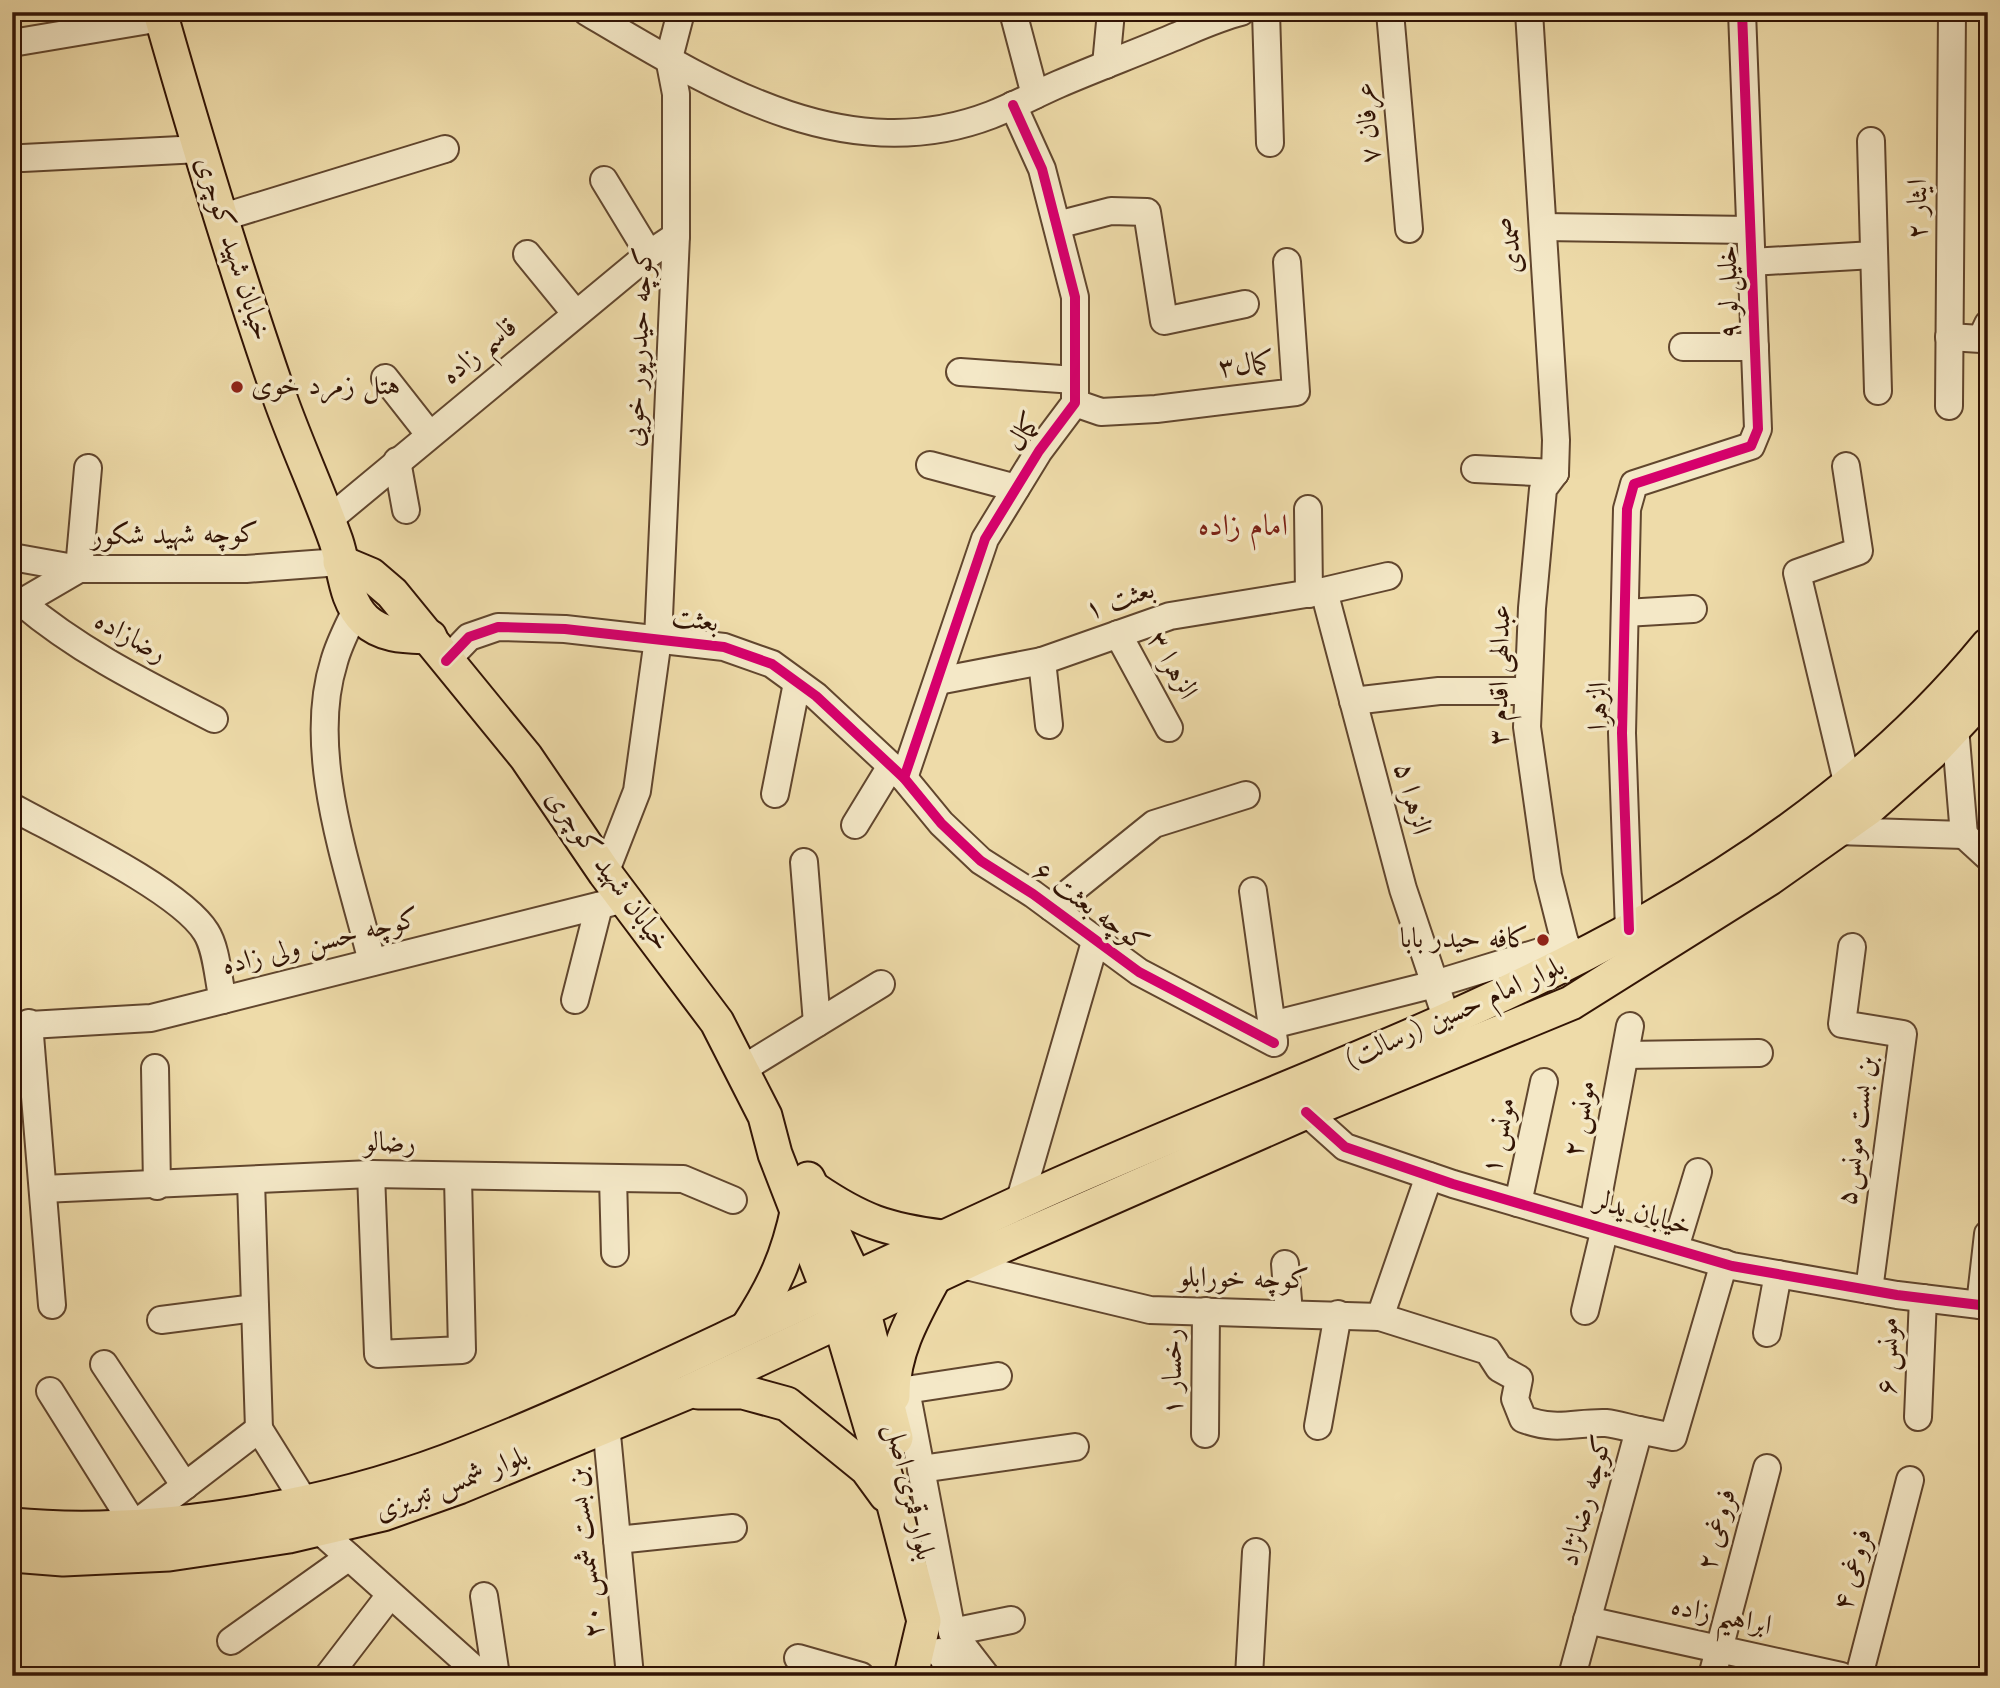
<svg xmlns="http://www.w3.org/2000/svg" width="2000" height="1688" font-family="'Old Standard TT',Amiri,serif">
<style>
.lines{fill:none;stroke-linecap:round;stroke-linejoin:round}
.minor-casing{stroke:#61462e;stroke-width:30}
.major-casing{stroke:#321405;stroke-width:37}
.minor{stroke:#f4e8c7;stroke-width:26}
.major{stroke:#eedba9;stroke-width:33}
.cycleway-casing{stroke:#f4e8c7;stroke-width:15}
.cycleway{stroke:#d6006c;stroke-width:10}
.poi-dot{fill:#8f2418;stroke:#f4e8c7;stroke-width:2.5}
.labels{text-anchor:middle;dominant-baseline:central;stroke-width:7;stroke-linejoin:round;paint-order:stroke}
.street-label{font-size:28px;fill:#321405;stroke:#f4e8c7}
.poi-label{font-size:28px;fill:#321405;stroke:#f4e8c7;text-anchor:start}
.neighbourhood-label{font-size:30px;fill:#7a1f14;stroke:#f4e8c7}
</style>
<rect width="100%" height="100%" fill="#eedba9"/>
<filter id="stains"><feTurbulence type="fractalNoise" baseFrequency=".00286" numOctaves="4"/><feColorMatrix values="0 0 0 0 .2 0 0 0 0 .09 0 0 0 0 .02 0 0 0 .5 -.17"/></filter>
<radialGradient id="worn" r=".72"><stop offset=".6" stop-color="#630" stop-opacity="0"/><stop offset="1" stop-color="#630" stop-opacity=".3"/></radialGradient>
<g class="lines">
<g class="minor-casing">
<g id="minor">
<path d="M 587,12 C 710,85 845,171 991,115 C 1014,106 1036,94 1059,84 C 1096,68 1134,54 1172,38 C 1194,29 1217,18 1241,12"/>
<path d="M 1013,12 L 1035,95"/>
<path d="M 1266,12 L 1270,143"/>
<path d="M 1390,12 L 1409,229"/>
<path d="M 1529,12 L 1556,440 L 1555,473"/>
<path d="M 12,43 L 161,18"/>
<path d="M 1106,65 L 1111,12"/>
<path d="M 1871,141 L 1878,391"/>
<path d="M 23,158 L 200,149"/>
<path d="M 604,180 L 649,254"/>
<path d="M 220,218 L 445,149"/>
<path d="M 1057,225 L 1111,211 L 1147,212 L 1164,321 L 1245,304"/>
<path d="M 1543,227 L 1750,230"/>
<path d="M 527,254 L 576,314"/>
<path d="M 1751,262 L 1874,255"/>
<path d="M 1949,337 L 1981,339 L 1988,324"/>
<path d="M 1683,347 L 1755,347"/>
<path d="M 960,372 L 1075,380"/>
<path d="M 385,378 L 429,434"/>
<path d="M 1075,403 L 1101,412 L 1156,409 L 1296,392 L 1287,262"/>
<path d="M 1949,406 L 1952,12"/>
<path d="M 397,461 L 406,510"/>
<path d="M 930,465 L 1016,488"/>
<path d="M 1846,466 L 1859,551 L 1797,573 L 1848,786"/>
<path d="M 1475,469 L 1555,473"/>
<path d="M 1555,473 L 1543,489 L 1532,608 L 1527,727 L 1548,876 L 1570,963"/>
<path d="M 1308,509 L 1309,594"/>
<path d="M 327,521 L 649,254 L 676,236"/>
<path d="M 12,557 L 79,569 L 246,569 L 340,562"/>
<path d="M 1324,591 L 1403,889 L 1447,1020"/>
<path d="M 21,602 C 80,652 146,684 214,719"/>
<path d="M 12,608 L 79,569 L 88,468"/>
<path d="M 357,608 C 349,625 339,643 334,662 C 305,754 350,872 372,962"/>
<path d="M 1625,613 L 1693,609"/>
<path d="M 1118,634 L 1169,728"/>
<path d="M 446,661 L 469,637 L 498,627 L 565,629 L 724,647 L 772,664 L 816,696 L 904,778 L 941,823 L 981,861 L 1033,894 L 1139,972 L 1274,1043"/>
<path d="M 1042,661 L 1049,725"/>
<path d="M 938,681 L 1042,661 L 1170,616 L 1324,591 L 1388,576"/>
<path d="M 1353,701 L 1439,691 L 1528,691"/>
<path d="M 904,778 L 985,539 L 1039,451 L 1075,403 L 1075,297 L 1042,169 L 1013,105"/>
<path d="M 775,794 L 797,683"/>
<path d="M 12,807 C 59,833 180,890 206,932 C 217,949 218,980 223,1000"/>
<path d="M 855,825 L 891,766"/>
<path d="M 1836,831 L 1964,835 L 1955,727"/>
<path d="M 1964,835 L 1988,857"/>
<path d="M 804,862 L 817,1023"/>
<path d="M 605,873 L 637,791 L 658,639 L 676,236 L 676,94 L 669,58 L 681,12"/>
<path d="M 1253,891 L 1274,1041"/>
<path d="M 1051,907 L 1154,824 L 1246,795"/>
<path d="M 1629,930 L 1622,733 L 1627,509 L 1634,484 L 1751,446 L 1758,429 L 1742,12"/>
<path d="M 1852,947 L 1842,1024 L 1903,1034 L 1869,1290"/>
<path d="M 575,1000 L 599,906"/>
<path d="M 29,1023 L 52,1305"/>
<path d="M 1272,1025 L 1435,984 L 1566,944"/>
<path d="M 12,1026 L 151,1018 L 625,899"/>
<path d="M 1625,1055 L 1759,1053"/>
<path d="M 155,1068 L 157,1186"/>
<path d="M 741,1070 L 881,984"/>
<path d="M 1306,1112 L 1345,1147 L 1453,1184 L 1732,1266 L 1897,1295 L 1988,1306"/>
<path d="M 371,1174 L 378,1354 L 462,1350 L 458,1178"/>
<path d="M 613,1178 L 615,1253"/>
<path d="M 251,1181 L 259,1429"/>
<path d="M 43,1189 L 371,1174 L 683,1179 L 733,1200"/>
<path d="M 1019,1203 L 1095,942"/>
<path d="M 1518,1203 L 1544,1082"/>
<path d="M 1593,1224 L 1630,1026"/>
<path d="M 1675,1248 L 1698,1172"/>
<path d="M 1285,1264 L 1289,1313"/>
<path d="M 962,1265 L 1150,1310 L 1380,1317 L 1429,1176"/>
<path d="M 1980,1305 L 1988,1234"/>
<path d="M 1585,1311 L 1605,1228"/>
<path d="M 1380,1317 L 1488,1351 L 1499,1368 L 1519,1379 L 1515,1399 L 1523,1419 C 1558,1432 1574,1422 1606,1423 C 1617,1424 1628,1428 1639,1430"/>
<path d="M 161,1320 L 255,1308"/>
<path d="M 1767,1333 L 1778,1274"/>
<path d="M 104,1364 L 185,1486"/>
<path d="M 50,1391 L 134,1525 L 259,1429 L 304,1501"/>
<path d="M 1918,1417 L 1923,1298"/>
<path d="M 606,1424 L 630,1676"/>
<path d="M 1318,1426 L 1338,1314"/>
<path d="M 1205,1434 L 1206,1311"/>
<path d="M 921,1469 L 1075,1447"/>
<path d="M 318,1529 L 482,1676"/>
<path d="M 617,1540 L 733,1528"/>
<path d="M 484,1596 L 496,1676"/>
<path d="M 1587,1620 L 1841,1676"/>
<path d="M 952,1632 L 1011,1620"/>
<path d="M 231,1641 L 349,1557"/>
<path d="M 939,1652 L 955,1676"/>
<path d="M 798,1658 L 861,1676"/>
<path d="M 328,1676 L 390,1595"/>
<path d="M 986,1676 L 952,1632 L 906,1390 L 998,1376"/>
<path d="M 1249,1676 L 1256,1552"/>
<path d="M 1572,1676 L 1639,1430 L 1673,1437 L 1724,1263"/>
<path d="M 1712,1676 L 1767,1468"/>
<path d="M 1859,1676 L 1910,1480"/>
</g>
</g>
<g class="major-casing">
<g id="major">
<path d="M 160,12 C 197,142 236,271 280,398 C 297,446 319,493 336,541 C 345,567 344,600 365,620 C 383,637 408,636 430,637"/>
<path d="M 340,562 L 371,575 L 392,593 L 526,757 L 605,873 L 717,1022 L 765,1116 L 775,1154 L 840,1322 L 894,1505 L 924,1621 L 911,1676"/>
<path d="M 808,1179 L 855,1278 L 896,1438"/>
<path d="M 814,1189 C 861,1221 887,1230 943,1237"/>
<path d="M 747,1328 C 774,1287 788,1256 798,1208"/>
<path d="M 698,1392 L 743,1392 L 787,1404 L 867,1469 L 886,1495"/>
<path d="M 893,1396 C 892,1353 914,1315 934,1278"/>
<path d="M 12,1525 C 149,1538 318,1509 447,1461 C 550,1422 650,1374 750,1327 C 843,1283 937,1240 1031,1197 C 1364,1045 1746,940 1988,645"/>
<path d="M 12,1555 L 63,1559 L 169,1554 L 289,1536 L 383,1514 L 459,1487 L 688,1392 L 977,1257 L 1306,1112 L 1571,1003 L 1770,878 L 1869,808 L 1930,754 L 1988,692"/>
</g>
</g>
<use href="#minor" class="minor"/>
<use href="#major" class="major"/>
<g class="cycleway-casing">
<g id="cycleway">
<path d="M 446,661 L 469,637 L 498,627 L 565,629 L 724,647 L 772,664 L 816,696 L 904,778 L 941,823 L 981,861 L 1033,894 L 1139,972 L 1274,1043"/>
<path d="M 904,778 L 985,539 L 1039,451 L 1075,403 L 1075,297 L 1042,169 L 1013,105"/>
<path d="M 1629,930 L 1622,733 L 1627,509 L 1634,484 L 1751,446 L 1758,429 L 1742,12"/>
<path d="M 1306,1112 L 1345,1147 L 1453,1184 L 1732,1266 L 1897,1295 L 1988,1306"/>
</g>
</g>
<use href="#cycleway" class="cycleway"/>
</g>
<g class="poi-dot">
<circle cx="237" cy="387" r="7"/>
<circle cx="1543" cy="940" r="7"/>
</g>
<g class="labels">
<g class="street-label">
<text transform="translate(1369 123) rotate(-95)">عرفان ۷</text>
<text transform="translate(1919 209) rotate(-90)">ایثار ۲</text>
<text transform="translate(1512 245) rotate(-94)">صمدی</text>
<text transform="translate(232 249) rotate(72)">خیابان شهید کوچری</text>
<text transform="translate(1730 292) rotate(-92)">خلیل لو ۹</text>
<text transform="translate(640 347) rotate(-87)">کوچه حیدرپور خویی</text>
<text transform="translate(480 352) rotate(-39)">قاسم زاده</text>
<text transform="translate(1246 366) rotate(-7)">کمال۳</text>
<text transform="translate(1025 433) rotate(-55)">کمال</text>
<text transform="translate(175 536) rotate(-1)">کوچه شهید شکور</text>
<text transform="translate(1120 601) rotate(-19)">بعثت ۱</text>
<text transform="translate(695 621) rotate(8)">بعثت</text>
<text transform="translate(130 638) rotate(29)">رضازاده</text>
<text transform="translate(1171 666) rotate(61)">الزهرا ۳</text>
<text transform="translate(1501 675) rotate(-89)">عبدالهی اقدم ۳</text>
<text transform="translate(1600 706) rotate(-89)">الزهرا</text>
<text transform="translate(1411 799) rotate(75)">الزهرا ۵</text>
<text transform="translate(607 871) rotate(54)">خیابان شهید کوچری</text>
<text transform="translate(1090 908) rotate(36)">کوچه بعثت ۶</text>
<text transform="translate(321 943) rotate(-14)">کوچه حسن ولی زاده</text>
<text transform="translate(1455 1014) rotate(-24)">بلوار امام حسین (رسالت)</text>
<text transform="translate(1581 1119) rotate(-79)">مونس ۲</text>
<text transform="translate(1858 1131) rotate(-82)">بن بست مونس۵</text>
<text transform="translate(1500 1136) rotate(-78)">مونس ۱</text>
<text transform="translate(390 1144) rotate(1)">رضالو</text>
<text transform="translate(1643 1215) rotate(16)">خیابان یدلر</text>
<text transform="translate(1244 1280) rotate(1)">کوچه خورابلو</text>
<text transform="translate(1889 1356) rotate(-88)">مونس ۶</text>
<text transform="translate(1174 1372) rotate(-90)">رخسار ۱</text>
<text transform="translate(452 1485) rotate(-21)">بلوار شمس تبریزی</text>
<text transform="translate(909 1492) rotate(77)">بلوار قمری اصل</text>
<text transform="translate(1587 1501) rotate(-75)">کوچه رضانژاد</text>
<text transform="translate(1718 1530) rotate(-75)">فروغی ۲</text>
<text transform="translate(587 1553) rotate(-96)">بن بست شمس ۲۰</text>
<text transform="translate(1854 1570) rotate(-75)">فروغی ۴</text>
<text transform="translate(1721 1617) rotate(12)">ابراهیم زاده</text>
</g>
<g class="poi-label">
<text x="251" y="387">هتل زمرد خوی</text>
<text x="1529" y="940" text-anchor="end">کافه حیدر بابا</text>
</g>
<g class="neighbourhood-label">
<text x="1243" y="527">امام زاده</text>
</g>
</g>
<rect width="2000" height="1688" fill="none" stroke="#eedba9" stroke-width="42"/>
<rect x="14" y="14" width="1972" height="1660" fill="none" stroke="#321405" stroke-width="3.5"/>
<rect x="21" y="21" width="1958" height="1646" fill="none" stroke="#321405" stroke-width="2"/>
<rect width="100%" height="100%" filter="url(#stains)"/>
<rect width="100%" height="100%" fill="url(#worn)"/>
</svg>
